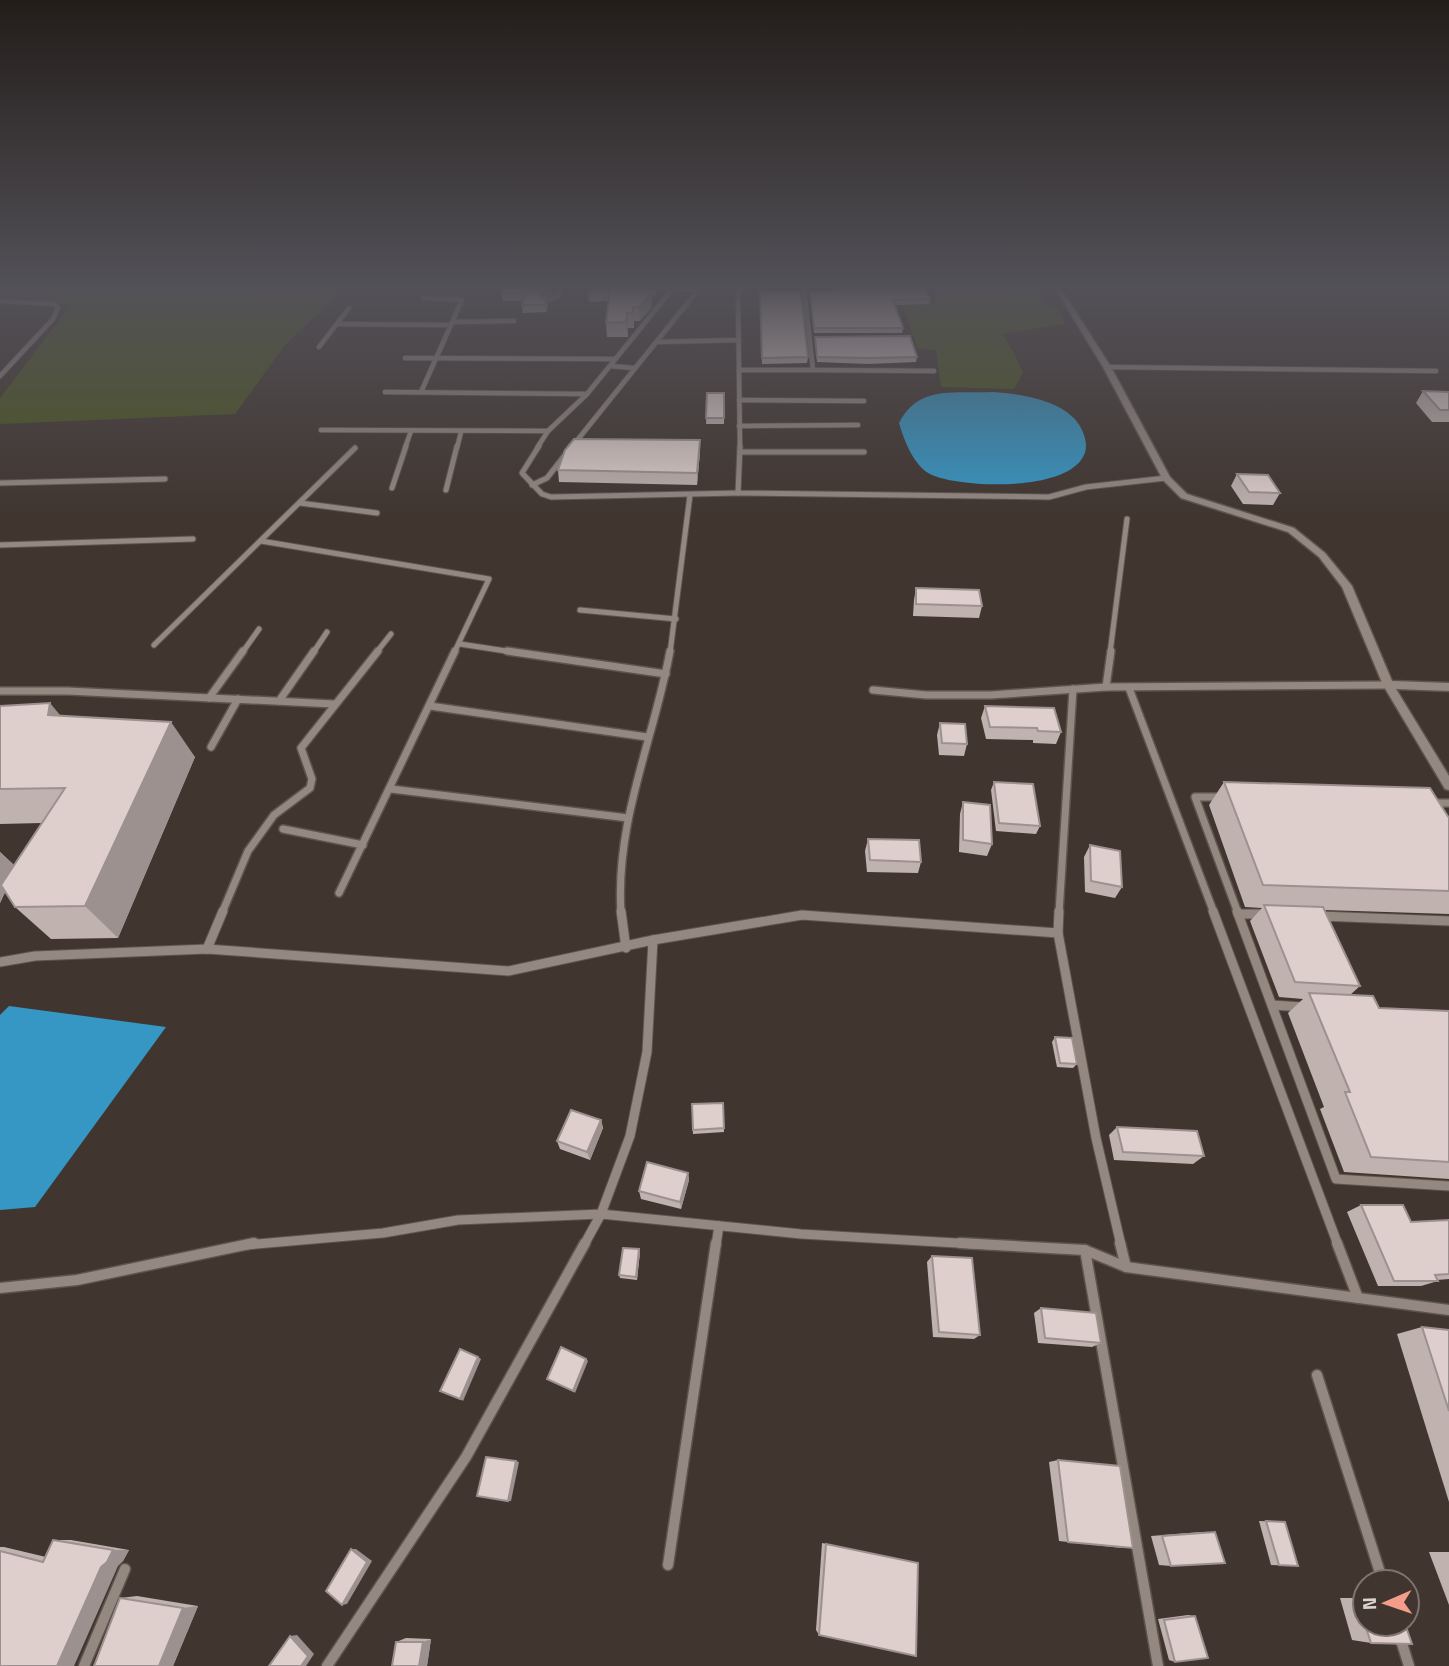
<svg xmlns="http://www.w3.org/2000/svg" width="1449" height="1666" font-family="'Titillium Web',sans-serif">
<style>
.green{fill:#4b561e}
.water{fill:#3697c5}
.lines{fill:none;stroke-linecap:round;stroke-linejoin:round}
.minor-far4-casing{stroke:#5d544e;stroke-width:6}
.minor-far3-casing{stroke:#5d544e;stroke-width:7}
.minor-far2-casing{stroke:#5d544e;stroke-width:10}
.minor-far1-casing{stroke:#5d544e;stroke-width:11}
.minor-casing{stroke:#5d544e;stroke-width:13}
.tertiary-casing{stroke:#5d544e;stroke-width:3}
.minor-far4{stroke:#948881;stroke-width:4.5}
.minor-far3{stroke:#948881;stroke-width:5}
.minor-far2{stroke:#948881;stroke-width:7}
.minor-far1{stroke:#948881;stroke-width:9}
.minor{stroke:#948881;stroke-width:10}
.tertiary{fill:#948881;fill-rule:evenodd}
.wall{fill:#c0b2af}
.shaded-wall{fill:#9c918f}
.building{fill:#dfcfcc;stroke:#9c918f;stroke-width:2}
</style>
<rect width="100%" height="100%" fill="#40352f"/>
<g class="green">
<path d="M 0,287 L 346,287 L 285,345 L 235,414 L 0,424 L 0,398 L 71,305 L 0,299 Z"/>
<path d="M 933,287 L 1046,287 L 1047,289 L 1040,290 L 1047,306 L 1057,306 L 1065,324 L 1002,334 L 1014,353 L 1023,373 L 1014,389 L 941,387 L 936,350 L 918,349 L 902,305 L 936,301 Z"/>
</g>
<g class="water">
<path d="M 993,392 C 1022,394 1074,401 1084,435 C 1087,445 1087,452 1081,460 C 1059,491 963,488 932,475 C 914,467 904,440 899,423 C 919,384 955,394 993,392 Z"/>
<path d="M 9,1006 L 166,1027 L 35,1207 L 0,1210 L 0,1015 Z"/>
</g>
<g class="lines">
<g class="minor-far4-casing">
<g id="minor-far4">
<path d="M 0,301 L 55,304 L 58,308 L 53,319 L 0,376"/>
<path d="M 545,302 L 559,295 L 560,287"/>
<path d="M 452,322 L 514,321"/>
<path d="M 339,324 L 450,325"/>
<path d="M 656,342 L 739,340"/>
<path d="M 319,347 L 349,308"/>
<path d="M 405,358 L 615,359"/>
<path d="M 610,366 L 635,368"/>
<path d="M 1107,367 L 1436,371"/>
<path d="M 739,370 L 813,370 L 804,287"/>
<path d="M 813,370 L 934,371"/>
<path d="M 385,392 L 587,394"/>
<path d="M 421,392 L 462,300 L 423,298"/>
<path d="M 739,400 L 864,401"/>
<path d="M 739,426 L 858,425"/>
<path d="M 321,430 L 548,431"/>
<path d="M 405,448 L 411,431"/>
<path d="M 457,448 L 461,432"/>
<path d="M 537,448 L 548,431 L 587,394 L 674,287"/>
<path d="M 571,448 L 698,290 L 635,287"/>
<path d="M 740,448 L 738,293 L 744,287"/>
</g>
</g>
<g class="minor-far3-casing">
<g id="minor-far3">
<path d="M 539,446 L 522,473 L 542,494 L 551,497 L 738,493"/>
<path d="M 740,446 L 738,493 L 1049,497 L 1086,487 L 1166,478"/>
<path d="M 740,452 L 864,452"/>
<path d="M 0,483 L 165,479"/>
<path d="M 532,485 L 547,478 L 572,446"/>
<path d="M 392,488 L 406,446"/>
<path d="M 446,490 L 457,446"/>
<path d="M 300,503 L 377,513"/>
<path d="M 261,541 L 489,579 L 454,653"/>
<path d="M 0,545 L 193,539"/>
<path d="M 580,610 L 676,619"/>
<path d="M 460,644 L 519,653"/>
<path d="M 154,645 L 355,448"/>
<path d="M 242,653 L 259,629"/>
<path d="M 313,653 L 327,632"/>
<path d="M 376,653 L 391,634"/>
<path d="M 670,653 L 690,495"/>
<path d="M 1110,653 L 1127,519"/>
</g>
</g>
<g class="minor-far2-casing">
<g id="minor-far2">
<path d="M 507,651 L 666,674"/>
<path d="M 1106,687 L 1111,651"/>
<path d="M 1129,688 L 1214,913"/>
<path d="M 873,690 L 926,695 L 991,695 L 1106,687 L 1388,685"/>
<path d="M 0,691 L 68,691 L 334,704"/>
<path d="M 209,698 L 243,651"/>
<path d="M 279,701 L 314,651"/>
<path d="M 430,706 L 647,737"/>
<path d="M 211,747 L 238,699"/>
<path d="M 391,789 L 628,818"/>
<path d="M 1223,797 L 1195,797 L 1238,913"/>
<path d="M 1431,803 L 1449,803"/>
<path d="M 283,829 L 363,845"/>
<path d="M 339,893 L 455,651"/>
<path d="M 222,913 L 248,851 L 274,815 L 310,788 L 312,779 L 301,748 L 378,651"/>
<path d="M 621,913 C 615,821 654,739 670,651"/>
<path d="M 1059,913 L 1073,689"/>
</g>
</g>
<g class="minor-far1-casing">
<g id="minor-far1">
<path d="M 621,911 L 626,948"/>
<path d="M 1059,911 L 1058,933 L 1096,1138 L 1121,1245"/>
<path d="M 1213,911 L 1338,1245"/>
<path d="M 1237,911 L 1336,1179 L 1449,1186"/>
<path d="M 1238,914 L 1265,914"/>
<path d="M 1319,916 L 1449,921"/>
<path d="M 207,949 L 223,911"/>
<path d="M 0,962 L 35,956 L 207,949 L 508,971 L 653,940 L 802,915 L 1058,933"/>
<path d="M 1272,1005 L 1303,1007"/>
<path d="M 246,1245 L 383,1233 L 458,1220 L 601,1214 L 630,1136 L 647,1052 L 653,940"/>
<path d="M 584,1245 L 601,1214 L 801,1234 L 991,1245"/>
<path d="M 716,1245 L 719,1226"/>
</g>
</g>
<g class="minor-casing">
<g id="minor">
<path d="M 960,1243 L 1085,1250 L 1126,1267 L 1449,1310"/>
<path d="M 1120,1243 L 1126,1267"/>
<path d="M 1337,1243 L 1358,1298"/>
<path d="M 1085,1250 L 1158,1666"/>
<path d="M 0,1288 L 77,1280 L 254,1243"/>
<path d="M 1317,1375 L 1383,1582"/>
<path d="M 668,1565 L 716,1243"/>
<path d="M 1396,1624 L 1409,1666"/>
<path d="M 84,1666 L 125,1569"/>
<path d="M 327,1666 L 466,1457 L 585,1243"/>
</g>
</g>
<g class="tertiary-casing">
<path id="tertiary" d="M 1054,287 L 1060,287 L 1111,367 L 1170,477 L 1187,494 L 1294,528 L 1325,553 L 1352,586 L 1392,681 L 1449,683 L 1449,691 L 1396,689 L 1449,776 L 1449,790 L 1445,789 L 1383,685 L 1342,587 L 1319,557 L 1288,532 L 1181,498 L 1163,480 L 1103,367 Z"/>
</g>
<use href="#minor-far4" class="minor-far4"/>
<use href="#minor-far3" class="minor-far3"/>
<use href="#minor-far2" class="minor-far2"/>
<use href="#minor-far1" class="minor-far1"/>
<use href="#minor" class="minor"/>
<use href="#tertiary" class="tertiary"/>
</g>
<g class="wall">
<path d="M 503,287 L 553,287 L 551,294 L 544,299 L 548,306 L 546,312 L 523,313 L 522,305 L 523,301 L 503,301 L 501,294 Z"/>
<path d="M 588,287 L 656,287 L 656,295 L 652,295 L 651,308 L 640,321 L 634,321 L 634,328 L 628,328 L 628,337 L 607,337 L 606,323 L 608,301 L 589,302 Z"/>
<path d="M 831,287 L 925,287 L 930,299 L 929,304 L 895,305 L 903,328 L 902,333 L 814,333 L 810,292 L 832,291 Z"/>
<path d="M 760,292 L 808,357 L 807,363 L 762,364 Z"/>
<path d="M 815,337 L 917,357 L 916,362 L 868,364 L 817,362 Z"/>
<path d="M 1423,391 L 1449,392 L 1449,422 L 1432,422 L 1416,403 Z"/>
<path d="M 707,393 L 724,393 L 724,424 L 706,424 Z"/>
<path d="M 700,440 L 700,452 L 697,485 L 559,482 L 558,470 Z"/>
<path d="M 1237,474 L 1280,493 L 1273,505 L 1243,504 L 1231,486 Z"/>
<path d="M 916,588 L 982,606 L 979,618 L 913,616 L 914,600 Z"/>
<path d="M 0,706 L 61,716 L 195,757 L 118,938 L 51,939 L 15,907 L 5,892 L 0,903 L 0,852 L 14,865 L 42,823 L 0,824 Z"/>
<path d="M 985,706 L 1061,732 L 1056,744 L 1033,743 L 1033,740 L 986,739 L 981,718 Z"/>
<path d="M 940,723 L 967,744 L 964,756 L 939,755 L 937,735 Z"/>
<path d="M 994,782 L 1040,826 L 1036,834 L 996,831 L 991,790 Z"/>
<path d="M 1224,782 L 1449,818 L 1449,914 L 1324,910 L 1360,986 L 1350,995 L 1379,1008 L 1449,1011 L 1449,1179 L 1344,1172 L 1320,1109 L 1324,1107 L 1288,1013 L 1303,999 L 1279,997 L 1250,921 L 1262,908 L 1245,907 L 1209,805 Z"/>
<path d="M 963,802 L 992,844 L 987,856 L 959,852 L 960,814 Z"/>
<path d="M 868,839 L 921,862 L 918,873 L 867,872 L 865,851 Z"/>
<path d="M 1090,845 L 1122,887 L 1115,898 L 1085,892 L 1084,857 Z"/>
<path d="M 1055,1037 L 1077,1064 L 1073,1068 L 1057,1067 L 1052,1042 Z"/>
<path d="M 723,1103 L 724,1132 L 693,1134 L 692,1104 Z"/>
<path d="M 601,1120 L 603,1128 L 590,1160 L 560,1149 L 557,1141 Z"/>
<path d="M 1117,1127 L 1204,1156 L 1193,1164 L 1114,1160 L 1109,1135 Z"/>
<path d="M 688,1173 L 689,1180 L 681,1209 L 641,1199 L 639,1191 Z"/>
<path d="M 1361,1205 L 1411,1222 L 1449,1220 L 1449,1279 L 1437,1280 L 1438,1281 L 1421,1286 L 1378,1286 L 1347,1212 Z"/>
<path d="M 639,1249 L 640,1252 L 637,1280 L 620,1278 L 619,1275 Z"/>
<path d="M 932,1256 L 980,1335 L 974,1339 L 933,1337 L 927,1262 Z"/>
<path d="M 1041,1308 L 1101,1343 L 1092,1347 L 1038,1343 L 1034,1313 Z"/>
<path d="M 1422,1327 L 1449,1330 L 1449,1502 L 1397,1334 Z"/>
<path d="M 1058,1460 L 1122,1548 L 1059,1541 L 1049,1462 Z"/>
<path d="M 1259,1521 L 1285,1522 L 1298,1566 L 1271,1565 Z"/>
<path d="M 1202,1532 L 1215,1532 L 1171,1566 L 1159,1565 L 1151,1536 Z"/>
<path d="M 53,1540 L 71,1540 L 129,1550 L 123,1561 L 0,1666 L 0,1547 L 4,1547 L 46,1557 Z"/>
<path d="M 822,1543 L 918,1563 L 819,1635 L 816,1630 Z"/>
<path d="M 1429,1552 L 1449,1552 L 1449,1605 Z"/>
<path d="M 137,1596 L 198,1606 L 173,1666 L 94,1666 L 120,1598 Z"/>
<path d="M 1340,1598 L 1365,1598 L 1365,1624 L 1371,1643 L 1352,1640 Z"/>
<path d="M 1188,1615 L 1195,1616 L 1175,1662 L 1169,1660 L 1158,1619 Z"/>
<path d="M 406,1638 L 431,1639 L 427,1666 L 392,1666 L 396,1642 Z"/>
</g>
<g class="shaded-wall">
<path d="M 550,287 L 553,287 L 551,294 L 540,301 L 539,294 Z"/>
<path d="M 651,287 L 652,287 L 652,295 L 651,308 L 640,321 L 639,307 Z"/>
<path d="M 547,298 L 548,306 L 546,312 L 545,305 Z"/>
<path d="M 627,313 L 628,328 L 628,337 L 626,322 Z"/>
<path d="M 700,440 L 700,452 L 697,485 L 697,473 Z"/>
<path d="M 50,703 L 79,738 L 48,715 Z"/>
<path d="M 171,722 L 195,757 L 118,938 L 85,906 Z"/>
<path d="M 0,852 L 17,868 L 0,903 Z"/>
<path d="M 601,1120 L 603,1128 L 590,1160 L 587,1152 Z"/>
<path d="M 688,1173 L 689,1180 L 681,1209 L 680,1202 Z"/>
<path d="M 639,1249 L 640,1252 L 637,1280 L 636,1277 Z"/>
<path d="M 478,1357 L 481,1359 L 463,1401 L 460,1399 Z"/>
<path d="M 586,1359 L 588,1361 L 575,1393 L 573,1391 Z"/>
<path d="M 516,1461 L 519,1462 L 511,1501 L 508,1501 Z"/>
<path d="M 351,1549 L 356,1549 L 372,1561 L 347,1604 L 342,1605 Z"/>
<path d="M 113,1550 L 129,1550 L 123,1561 L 118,1566 L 74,1666 L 57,1666 L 101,1567 Z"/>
<path d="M 198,1606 L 173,1666 L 159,1666 L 183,1608 Z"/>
<path d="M 297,1635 L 314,1654 L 306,1666 L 301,1666 L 290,1636 Z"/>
<path d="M 431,1639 L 427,1666 L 419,1666 L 423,1642 Z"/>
</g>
<g class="building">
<path d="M 503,287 L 550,287 L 539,294 L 542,299 L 547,298 L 545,305 L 522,305 L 525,294 L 501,294 Z"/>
<path d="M 588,287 L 651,287 L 650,294 L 639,307 L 633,307 L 633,313 L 627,313 L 626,322 L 606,323 L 610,287 L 588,288 Z"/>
<path d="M 833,287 L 925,287 L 930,299 L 893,300 L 903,328 L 814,328 L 810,292 L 835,291 Z"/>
<path d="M 760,292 L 801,292 L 808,357 L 762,358 Z"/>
<path d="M 910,336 L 917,357 L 869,358 L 817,357 L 815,337 Z"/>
<path d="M 1423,391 L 1449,392 L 1449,410 L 1440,410 Z"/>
<path d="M 707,393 L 724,393 L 724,418 L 706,418 Z"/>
<path d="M 574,439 L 700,440 L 697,473 L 558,470 L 565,450 Z"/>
<path d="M 1237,474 L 1268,475 L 1280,493 L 1249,492 Z"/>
<path d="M 916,588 L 979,590 L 982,606 L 916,604 Z"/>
<path d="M 50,703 L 48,715 L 171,722 L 85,906 L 15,907 L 1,885 L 65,788 L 0,789 L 0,706 Z"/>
<path d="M 985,706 L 1054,708 L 1061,732 L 1038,731 L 1037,728 L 990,727 Z"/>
<path d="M 940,723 L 965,724 L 967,744 L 942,743 Z"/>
<path d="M 994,782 L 1033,784 L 1040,826 L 999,823 Z"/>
<path d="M 1224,782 L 1430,788 L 1449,818 L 1449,891 L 1263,885 Z"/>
<path d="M 963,802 L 990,805 L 992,844 L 963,840 Z"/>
<path d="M 868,839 L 919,840 L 921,862 L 870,860 Z"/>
<path d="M 1090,845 L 1120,851 L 1122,887 L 1091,881 Z"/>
<path d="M 1264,905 L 1323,907 L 1360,986 L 1295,982 Z"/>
<path d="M 1309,993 L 1373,996 L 1379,1008 L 1449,1011 L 1449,1162 L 1371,1157 L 1345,1092 L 1350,1092 Z"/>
<path d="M 1055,1037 L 1072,1038 L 1077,1064 L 1060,1063 Z"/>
<path d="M 723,1103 L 724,1128 L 693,1130 L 692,1104 Z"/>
<path d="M 571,1110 L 601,1120 L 587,1152 L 557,1141 Z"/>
<path d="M 1117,1127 L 1197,1131 L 1204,1156 L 1123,1152 Z"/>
<path d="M 647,1162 L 688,1173 L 680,1202 L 639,1191 Z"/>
<path d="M 1361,1205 L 1403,1205 L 1411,1222 L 1449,1220 L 1449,1274 L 1435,1275 L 1438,1281 L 1394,1281 Z"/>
<path d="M 623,1248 L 639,1249 L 636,1277 L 619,1275 Z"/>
<path d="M 932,1256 L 972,1258 L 980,1335 L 939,1332 Z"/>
<path d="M 1041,1308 L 1096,1313 L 1101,1343 L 1045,1338 Z"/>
<path d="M 1422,1327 L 1449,1330 L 1449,1411 Z"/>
<path d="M 561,1347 L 586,1359 L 573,1391 L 547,1379 Z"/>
<path d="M 460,1349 L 478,1357 L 460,1399 L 440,1391 Z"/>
<path d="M 486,1457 L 516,1461 L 508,1501 L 477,1496 Z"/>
<path d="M 1058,1460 L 1120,1466 L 1133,1548 L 1068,1542 Z"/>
<path d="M 1266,1521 L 1285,1522 L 1298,1566 L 1279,1565 Z"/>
<path d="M 1215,1532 L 1225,1563 L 1171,1566 L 1162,1536 Z"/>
<path d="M 53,1540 L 113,1550 L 107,1562 L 101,1567 L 57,1666 L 0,1666 L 0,1551 L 43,1562 Z"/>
<path d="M 826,1544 L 918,1563 L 916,1656 L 819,1635 Z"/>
<path d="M 351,1549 L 367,1562 L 342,1605 L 326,1591 Z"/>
<path d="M 120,1598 L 183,1608 L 159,1666 L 94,1666 Z"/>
<path d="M 1357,1600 L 1365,1600 L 1365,1624 L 1405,1624 L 1412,1644 L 1371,1643 Z"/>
<path d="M 1195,1616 L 1208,1658 L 1175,1662 L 1164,1620 Z"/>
<path d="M 290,1636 L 308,1656 L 301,1666 L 269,1666 Z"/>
<path d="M 396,1642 L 423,1642 L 419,1666 L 392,1666 Z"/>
</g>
<linearGradient id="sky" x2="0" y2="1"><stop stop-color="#231d1a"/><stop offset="0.55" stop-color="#535158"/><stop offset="1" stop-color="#535158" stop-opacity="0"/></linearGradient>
<rect width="1449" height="520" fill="url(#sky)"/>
<g transform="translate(1386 1603) rotate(268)"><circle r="33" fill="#40352f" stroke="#7e746f" stroke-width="2"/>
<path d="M0-5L12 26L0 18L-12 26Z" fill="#f49e89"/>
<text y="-10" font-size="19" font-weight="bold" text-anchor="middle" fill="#dad3cf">N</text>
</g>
</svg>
